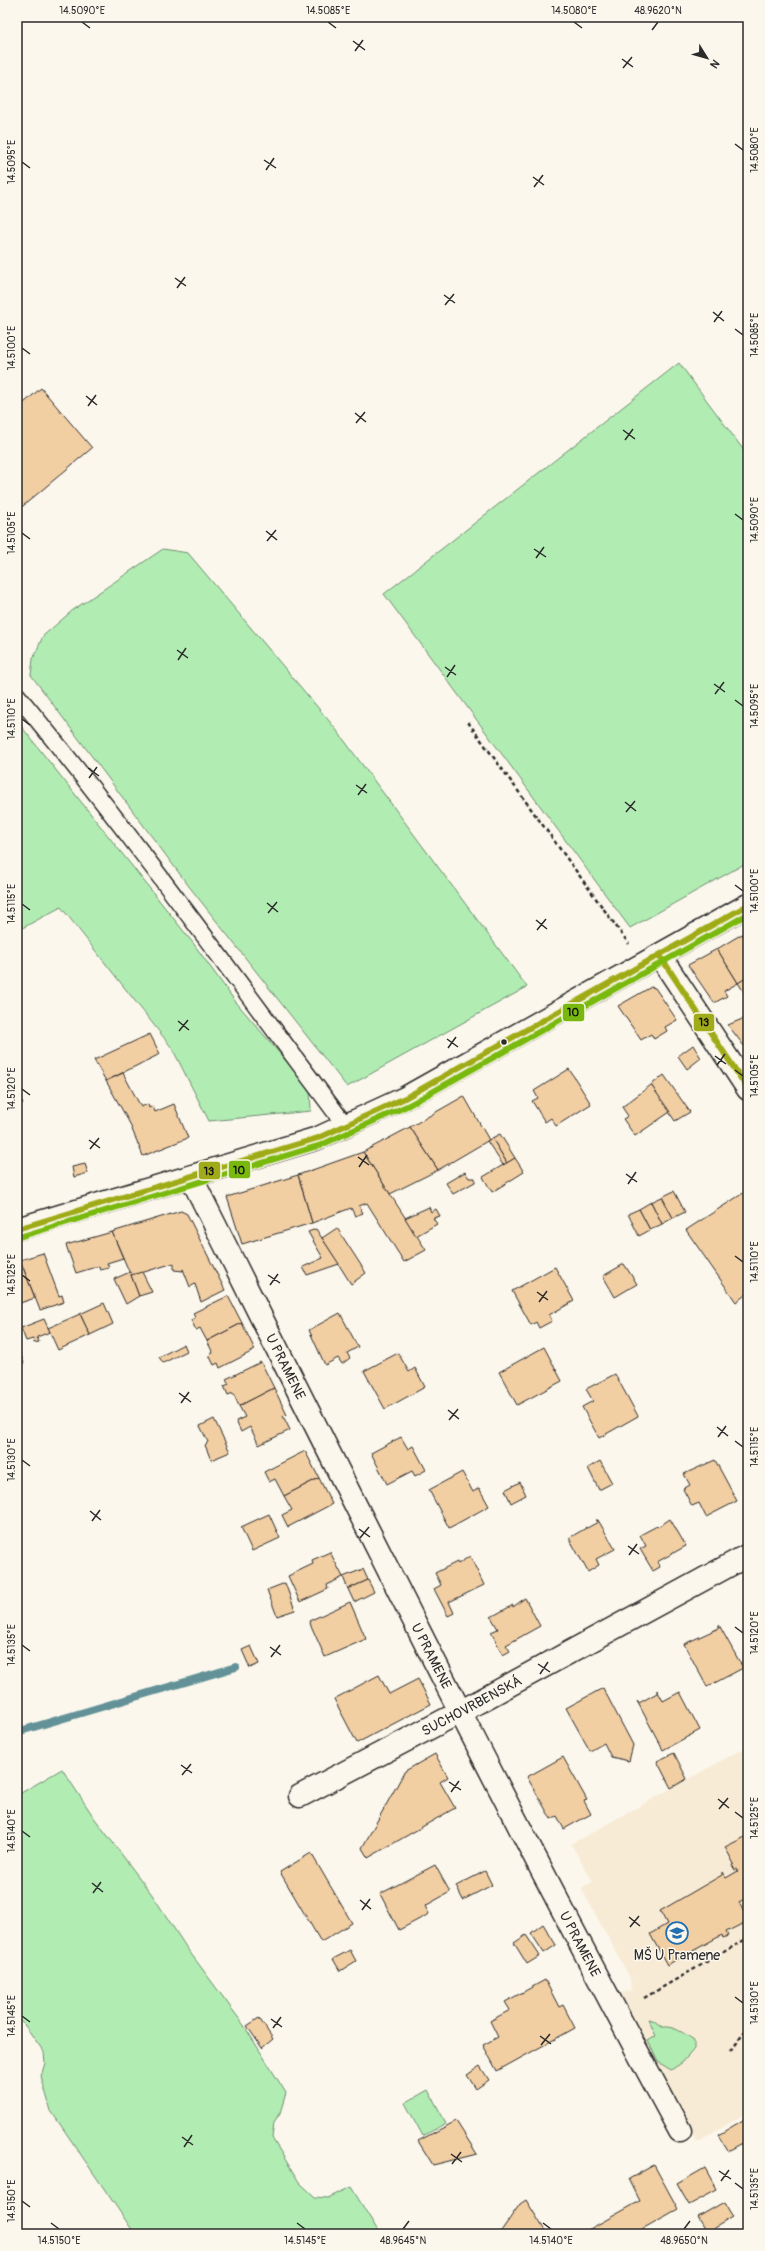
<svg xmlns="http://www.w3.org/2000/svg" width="765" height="2251" font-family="Pangolin,sans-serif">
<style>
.built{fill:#f8ebd6}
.green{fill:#b1edb3;stroke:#6e8c6f}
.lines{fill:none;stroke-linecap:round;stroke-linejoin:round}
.stream{stroke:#629298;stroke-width:8}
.building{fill:#f2cea3;stroke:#2b2b2b}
.service-casing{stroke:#2b2b2b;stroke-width:19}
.minor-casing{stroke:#2b2b2b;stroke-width:25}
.secondary-casing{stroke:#2b2b2b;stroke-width:25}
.path{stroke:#2b2b2b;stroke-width:2.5;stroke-dasharray:4 3;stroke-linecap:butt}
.service{stroke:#fbf7ec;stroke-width:16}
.minor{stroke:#fbf7ec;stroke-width:22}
.secondary{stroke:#fbf7ec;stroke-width:22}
.bus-1-casing{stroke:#fbf7ec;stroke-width:9}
.bus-2-casing{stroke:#fbf7ec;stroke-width:9}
.bus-1{stroke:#9fab18;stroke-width:6}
.bus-2{stroke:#79b90f;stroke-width:6}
.ticks{fill:none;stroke:#2b2b2b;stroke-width:1.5}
.bus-dot{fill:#2b2b2b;stroke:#fbf7ec;stroke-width:1.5}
.labels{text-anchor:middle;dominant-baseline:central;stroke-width:3;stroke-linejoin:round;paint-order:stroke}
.street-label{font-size:14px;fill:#2b2b2b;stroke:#fbf7ec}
.poi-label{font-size:14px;fill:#2b2b2b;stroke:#fbf7ec}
.line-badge{stroke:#fbf7ec;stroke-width:1.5}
.pale-badge-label{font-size:11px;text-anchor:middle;font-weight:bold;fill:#111}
.neatline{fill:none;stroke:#2b2b2b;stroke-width:1.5}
.ticks-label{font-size:10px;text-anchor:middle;fill:#2b2b2b}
</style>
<rect width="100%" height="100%" fill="#fbf7ec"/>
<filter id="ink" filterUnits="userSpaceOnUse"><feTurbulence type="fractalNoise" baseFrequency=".025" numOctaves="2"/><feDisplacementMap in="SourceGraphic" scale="8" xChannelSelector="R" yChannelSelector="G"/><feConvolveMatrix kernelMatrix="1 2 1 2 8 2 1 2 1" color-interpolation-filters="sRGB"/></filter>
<g filter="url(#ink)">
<path class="built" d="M 748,1746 L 748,2112 L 697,2142 L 617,1995 L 631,1990 L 630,1978 L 581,1888 L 593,1882 L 571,1844 Z"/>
<g class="green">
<path d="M 679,363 L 748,456 L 748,862 L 630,928 L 384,594 Z"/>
<path d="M 163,549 L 188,553 L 335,728 L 527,987 L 347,1087 L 188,885 L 31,675 L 33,659 L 43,636 L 73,610 Z"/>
<path d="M 17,721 L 193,943 L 235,1001 L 310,1089 L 311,1111 L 209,1121 L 172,1048 L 61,907 L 17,931 Z"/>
<path d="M 62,1769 L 95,1819 L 153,1896 L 186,1947 L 243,2024 L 286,2093 L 280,2113 L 274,2122 L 272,2138 L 299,2182 L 315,2197 L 328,2198 L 351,2187 L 380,2234 L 135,2234 L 51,2111 L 41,2076 L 45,2063 L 44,2052 L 26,2027 L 17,2018 L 17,1801 L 21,1793 Z"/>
<path d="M 648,2019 L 653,2020 L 662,2027 C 675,2026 683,2033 694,2040 L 694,2049 L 683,2062 L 671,2070 L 658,2062 L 648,2041 L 656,2036 Z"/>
<path d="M 428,2090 L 446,2123 L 423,2136 L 405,2103 Z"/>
</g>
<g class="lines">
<path class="stream" d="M 17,1732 L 236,1667"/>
</g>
<g class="building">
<path d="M 41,388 L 92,448 L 17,511 L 17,409 Z"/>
<path d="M 742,934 L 748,943 L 748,977 L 738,983 L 717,949 Z"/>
<path d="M 717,949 L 738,983 L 724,991 L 727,996 L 714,1003 L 688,965 Z"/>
<path d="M 746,978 L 748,981 L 748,998 L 738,983 Z"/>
<path d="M 651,987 L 655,988 L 677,1020 L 665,1027 L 667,1031 L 654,1039 L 651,1034 L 641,1040 L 618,1006 Z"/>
<path d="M 747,1017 L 748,1043 L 744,1046 L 728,1025 Z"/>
<path d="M 150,1034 L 160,1054 L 106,1081 L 94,1060 Z"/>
<path d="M 693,1045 L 701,1058 L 687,1069 L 678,1056 Z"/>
<path d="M 569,1069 L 591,1104 L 556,1126 L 551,1118 L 545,1122 L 532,1101 L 538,1098 L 534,1091 Z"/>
<path d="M 123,1073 L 141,1107 L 148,1104 L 149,1108 L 153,1106 L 155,1112 L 174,1104 L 188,1138 L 143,1156 L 129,1122 L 106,1081 Z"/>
<path d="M 664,1075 L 690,1112 L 675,1121 L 651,1085 Z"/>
<path d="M 651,1085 L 670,1112 L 635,1136 L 623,1119 L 628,1116 L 622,1107 Z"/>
<path d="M 17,1093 L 23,1103 L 17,1107 Z"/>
<path d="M 464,1096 L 489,1140 L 438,1170 L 410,1127 Z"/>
<path d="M 410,1127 L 438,1170 L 390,1194 L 363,1152 Z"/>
<path d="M 500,1134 L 515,1158 L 507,1163 L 492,1138 Z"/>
<path d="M 492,1138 L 507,1163 L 503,1165 L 487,1141 Z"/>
<path d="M 363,1152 L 426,1250 L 404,1262 L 367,1203 L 359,1206 L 363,1213 L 355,1216 L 351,1208 L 312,1223 L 298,1175 Z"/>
<path d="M 515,1158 L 524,1172 L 492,1192 L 483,1177 Z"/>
<path d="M 85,1164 L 88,1173 L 74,1177 L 72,1167 Z"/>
<path d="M 465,1172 L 469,1178 L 475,1178 L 475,1182 L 453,1194 L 446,1183 Z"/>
<path d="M 298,1175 L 312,1223 L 242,1244 L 227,1197 Z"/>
<path d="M 748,1190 L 748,1293 L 736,1302 L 686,1230 Z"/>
<path d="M 674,1191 L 685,1212 L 673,1218 L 662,1197 Z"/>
<path d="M 662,1197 L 673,1218 L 662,1224 L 651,1202 Z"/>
<path d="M 651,1202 L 662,1224 L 650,1230 L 639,1209 Z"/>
<path d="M 429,1207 L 431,1212 L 436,1209 L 440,1216 L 433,1218 L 437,1224 L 416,1236 L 405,1218 Z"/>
<path d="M 639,1209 L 650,1230 L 639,1236 L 628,1214 Z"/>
<path d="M 181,1211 L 187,1214 L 225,1290 L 201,1302 L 195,1284 L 190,1287 L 183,1269 L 183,1271 L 174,1270 L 174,1263 L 131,1276 L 112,1232 Z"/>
<path d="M 337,1228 L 366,1273 L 351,1284 L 322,1238 Z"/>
<path d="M 316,1229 L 339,1264 L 307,1275 L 303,1267 L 323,1258 L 308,1232 Z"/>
<path d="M 112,1232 L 123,1258 L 107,1263 L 109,1268 L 100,1270 L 99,1266 L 76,1273 L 66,1245 Z"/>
<path d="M 43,1253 L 59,1296 L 62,1295 L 64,1302 L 40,1310 L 20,1260 Z"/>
<path d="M 20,1260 L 35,1298 L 17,1304 L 17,1261 Z"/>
<path d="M 624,1264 L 637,1284 L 615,1297 L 603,1276 Z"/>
<path d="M 555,1267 L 574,1301 L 549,1315 L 552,1321 L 539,1328 L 536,1322 L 531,1325 L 512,1291 Z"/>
<path d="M 130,1272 L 139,1296 L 126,1304 L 114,1279 Z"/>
<path d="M 142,1272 L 152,1292 L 139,1296 L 131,1275 Z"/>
<path d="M 228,1296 L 242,1323 L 207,1341 L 200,1328 L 196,1330 L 191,1320 L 195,1318 L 193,1313 Z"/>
<path d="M 104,1303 L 113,1324 L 90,1335 L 80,1314 Z"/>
<path d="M 340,1313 L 358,1347 L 347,1353 L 350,1358 L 342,1364 L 338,1358 L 325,1365 L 309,1330 Z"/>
<path d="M 80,1314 L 90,1335 L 58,1350 L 48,1328 Z"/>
<path d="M 44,1319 L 50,1332 L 37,1337 L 39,1342 L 34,1343 L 33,1339 L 26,1341 L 21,1328 Z"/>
<path d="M 242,1323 L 255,1350 L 220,1368 L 218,1363 L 214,1365 L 209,1355 L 213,1353 L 207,1341 Z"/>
<path d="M 184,1344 L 187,1351 L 163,1363 L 159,1357 Z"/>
<path d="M 17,1346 L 24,1363 L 17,1366 Z"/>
<path d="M 544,1347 L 562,1381 L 517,1405 L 499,1372 Z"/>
<path d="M 398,1353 L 409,1372 L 415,1368 L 425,1387 L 385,1409 L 364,1371 Z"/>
<path d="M 261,1362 L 274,1388 L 239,1406 L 233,1393 L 228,1395 L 224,1386 L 229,1384 L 226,1379 Z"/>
<path d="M 615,1374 L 638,1416 L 599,1438 L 582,1407 L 593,1401 L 586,1389 Z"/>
<path d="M 274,1388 L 287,1415 L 283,1416 L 290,1430 L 259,1445 L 250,1427 L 241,1432 L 236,1421 L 245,1417 L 239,1406 Z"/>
<path d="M 214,1419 L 230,1452 L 211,1460 L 205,1445 L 208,1442 L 200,1426 Z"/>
<path d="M 401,1437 L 408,1449 L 413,1446 L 426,1470 L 415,1476 L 412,1471 L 387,1484 L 371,1453 Z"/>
<path d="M 305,1451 L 319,1478 L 284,1496 L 275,1479 L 269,1482 L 264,1472 Z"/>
<path d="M 715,1460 L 737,1501 L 706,1517 L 699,1503 L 692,1506 L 683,1489 L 690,1485 L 684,1474 Z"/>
<path d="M 600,1461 L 612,1483 L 599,1490 L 588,1468 Z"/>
<path d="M 462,1472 L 473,1492 L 479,1488 L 489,1506 L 449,1528 L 429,1490 Z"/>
<path d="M 319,1478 L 332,1504 L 288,1527 L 282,1515 L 292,1510 L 284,1496 Z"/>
<path d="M 520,1482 L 526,1495 L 511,1503 L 505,1490 Z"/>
<path d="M 269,1514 L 280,1538 L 252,1551 L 241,1527 Z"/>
<path d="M 670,1519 L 686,1546 L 657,1562 L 660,1567 L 653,1571 L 640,1549 L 646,1546 L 640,1535 L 657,1526 L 658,1527 Z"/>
<path d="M 596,1520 L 598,1520 L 615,1549 L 596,1559 L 599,1565 L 588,1572 L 569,1538 L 586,1528 L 585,1527 L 587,1528 L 598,1522 Z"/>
<path d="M 330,1552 L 343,1577 L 327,1585 L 328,1589 L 300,1602 L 288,1576 L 313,1564 L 312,1560 Z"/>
<path d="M 470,1556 L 484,1585 L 449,1602 L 454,1613 L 448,1616 L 434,1589 L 441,1585 L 435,1573 L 457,1562 L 458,1564 Z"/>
<path d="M 363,1569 L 368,1580 L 348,1589 L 343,1577 Z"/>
<path d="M 368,1580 L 374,1592 L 354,1602 L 348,1589 Z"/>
<path d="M 285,1583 L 295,1610 L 277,1616 L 267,1590 Z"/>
<path d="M 525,1598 L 540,1626 L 506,1645 L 510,1651 L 503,1655 L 491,1632 L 498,1629 L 491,1617 L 513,1605 L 513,1607 Z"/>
<path d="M 350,1602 L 366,1639 L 325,1657 L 309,1621 Z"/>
<path d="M 719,1625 L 743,1668 L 707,1687 L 684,1644 L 719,1628 Z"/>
<path d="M 251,1646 L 259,1664 L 250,1668 L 242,1650 Z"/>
<path d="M 379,1675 L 389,1694 L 418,1679 L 431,1704 L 357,1743 L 334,1699 Z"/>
<path d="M 603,1688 L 633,1745 L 629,1761 L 611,1757 L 604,1743 L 590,1751 L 566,1708 Z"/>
<path d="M 657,1690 L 663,1701 L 680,1692 L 700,1730 L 663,1750 L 637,1701 L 639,1703 L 657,1693 Z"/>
<path d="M 674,1753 L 687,1779 L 671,1788 L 657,1761 Z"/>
<path d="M 435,1754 L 448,1777 L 440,1782 L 455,1808 L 368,1858 L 362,1848 L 405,1771 Z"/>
<path d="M 563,1757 L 587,1800 L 584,1801 L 591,1814 L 564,1829 L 557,1816 L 551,1819 L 527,1777 Z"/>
<path d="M 746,1831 L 748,1835 L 748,1897 L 739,1902 L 748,1921 L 726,1932 L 728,1936 L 723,1938 L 722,1935 L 667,1965 L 650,1934 L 667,1924 L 660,1911 L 722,1875 L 722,1872 L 726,1878 L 738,1871 L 737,1869 L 735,1870 L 732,1865 L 734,1864 L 725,1847 L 747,1836 Z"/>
<path d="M 311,1853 L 352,1923 L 321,1942 L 280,1872 Z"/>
<path d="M 435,1865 L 450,1892 L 425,1906 L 429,1914 L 399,1930 L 380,1894 Z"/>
<path d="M 485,1871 L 492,1885 L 463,1900 L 456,1886 Z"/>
<path d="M 543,1924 L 556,1945 L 544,1953 L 531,1933 Z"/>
<path d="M 526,1935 L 540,1956 L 527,1964 L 514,1943 Z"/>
<path d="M 350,1950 L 356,1961 L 340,1971 L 333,1959 Z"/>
<path d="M 545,1980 L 559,2007 L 563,2005 L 575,2028 L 497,2071 L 483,2045 L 498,2037 L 490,2021 L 510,2010 L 505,2002 Z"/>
<path d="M 259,2018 L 273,2039 L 262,2048 L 247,2026 Z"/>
<path d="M 480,2066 L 489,2080 L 476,2089 L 467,2075 Z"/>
<path d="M 748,2117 L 748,2140 L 728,2151 L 718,2135 Z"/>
<path d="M 456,2121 L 477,2154 L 433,2165 L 418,2141 Z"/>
<path d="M 654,2165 L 678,2209 L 633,2234 L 591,2234 L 588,2230 L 640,2201 L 629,2179 Z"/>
<path d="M 705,2168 L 717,2190 L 689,2205 L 677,2184 Z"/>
<path d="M 526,2200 L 547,2234 L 499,2234 L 520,2204 Z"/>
<path d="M 724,2202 L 733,2217 L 707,2232 L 698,2217 Z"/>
</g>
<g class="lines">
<g class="service-casing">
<path id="service" d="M 17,695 C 132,834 237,981 345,1125"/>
</g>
<g class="minor-casing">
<g id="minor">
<path d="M 660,956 L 748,1089"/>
<path id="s1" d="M 191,1177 C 351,1496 510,1817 680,2131"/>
<path id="s2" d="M 300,1796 L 460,1712 L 748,1555"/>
</g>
</g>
<g class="secondary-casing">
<path id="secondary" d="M 17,1229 L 318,1138 L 405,1098 L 748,905"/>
</g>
<g class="path">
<path d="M 468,722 L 629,944"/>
<path d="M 644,1998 L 748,1938"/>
<path d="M 731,2051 L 748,2027"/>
</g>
<use href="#service" class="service"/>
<use href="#minor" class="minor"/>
<use href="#secondary" class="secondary"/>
<g class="bus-1-casing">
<g id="bus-1">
<path d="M 660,956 L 748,1089"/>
<path d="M 17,1229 L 318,1138 L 405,1098 L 748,905"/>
</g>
</g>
<g class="bus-2-casing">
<path id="bus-2" d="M 19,1237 L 321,1145 L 409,1105 L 748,914"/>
</g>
<use href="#bus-1" class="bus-1"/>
<use href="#bus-2" class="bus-2"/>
</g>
</g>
<path class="ticks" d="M 82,22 L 90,28M 328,22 L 336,28M 574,22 L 582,28M 652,30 L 658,22M 353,41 L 365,50M 355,51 L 363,40M 622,59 L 633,67M 623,68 L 632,57M 735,144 L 743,150M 264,160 L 276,168M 22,162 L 30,168M 266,170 L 274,158M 533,177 L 544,185M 534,187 L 543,175M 175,278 L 186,286M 177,288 L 185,277M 444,295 L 455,303M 445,305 L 454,294M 713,312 L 724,321M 714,322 L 722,311M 735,329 L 743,335M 22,348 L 30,354M 86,396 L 97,405M 88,406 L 96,395M 355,413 L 366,422M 356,423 L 365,412M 623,430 L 635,439M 625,440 L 633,429M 735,514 L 743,520M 266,531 L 277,540M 22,533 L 30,539M 267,541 L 276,530M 534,549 L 546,557M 536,558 L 544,547M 177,650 L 188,658M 178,660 L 186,648M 445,667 L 456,675M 447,677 L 455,665M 714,684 L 725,692M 715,694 L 724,682M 735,700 L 743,706M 22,719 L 30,725M 88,768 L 99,776M 89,778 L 97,767M 356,785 L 367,793M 358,795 L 366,784M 625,802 L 636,811M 626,812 L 635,801M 735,885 L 743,891M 267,903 L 278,912M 22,904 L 30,910M 268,913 L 277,902M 536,920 L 547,929M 537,930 L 546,919M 178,1021 L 189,1030M 179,1031 L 188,1020M 447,1039 L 458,1047M 448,1048 L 456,1037M 715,1056 L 726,1064M 717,1065 L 725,1054M 735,1070 L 743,1076M 22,1089 L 30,1095M 89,1140 L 100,1148M 90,1149 L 99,1138M 358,1157 L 369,1165M 359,1167 L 367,1155M 626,1174 L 637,1182M 628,1184 L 636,1172M 735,1256 L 743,1262M 22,1275 L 30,1281M 268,1275 L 280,1283M 270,1285 L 278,1274M 537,1292 L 548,1300M 539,1302 L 547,1291M 179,1393 L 191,1402M 181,1403 L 189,1392M 448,1410 L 459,1419M 449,1420 L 458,1409M 717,1427 L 728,1436M 718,1437 L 726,1426M 735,1441 L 743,1447M 22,1460 L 30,1466M 90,1511 L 101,1520M 92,1521 L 100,1510M 359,1529 L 370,1537M 360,1538 L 369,1527M 628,1546 L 639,1554M 629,1555 L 637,1544M 735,1627 L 743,1633M 22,1645 L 30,1651M 270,1647 L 281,1655M 271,1657 L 280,1645M 538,1664 L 550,1672M 540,1674 L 548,1662M 181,1765 L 192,1773M 182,1775 L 191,1764M 449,1782 L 461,1790M 451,1792 L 459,1781M 718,1799 L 729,1808M 719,1809 L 728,1798M 735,1812 L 743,1818M 22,1831 L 30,1837M 92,1883 L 103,1892M 93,1893 L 101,1882M 360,1900 L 371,1909M 362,1910 L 370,1899M 629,1917 L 640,1926M 630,1927 L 639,1916M 735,1997 L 743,2003M 22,2016 L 30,2022M 271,2019 L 282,2027M 273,2028 L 281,2017M 540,2036 L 551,2044M 541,2045 L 550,2034M 182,2137 L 193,2145M 184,2147 L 192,2135M 451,2154 L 462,2162M 452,2164 L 461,2152M 719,2171 L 731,2179M 721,2181 L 729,2170M 735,2183 L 743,2189M 22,2201 L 30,2207M 51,2223 L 59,2229M 297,2223 L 305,2229M 543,2223 L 551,2229M 403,2229 L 409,2221M 684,2229 L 690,2221"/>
<defs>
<g id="school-ring" transform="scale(1.15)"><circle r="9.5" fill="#fbf7ec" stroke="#1f6fb2" stroke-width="1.5"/><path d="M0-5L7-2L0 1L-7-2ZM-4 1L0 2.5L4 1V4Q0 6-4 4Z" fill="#1f6fb2"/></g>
</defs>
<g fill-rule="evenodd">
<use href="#school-ring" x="677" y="1933"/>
</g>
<circle class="bus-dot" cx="504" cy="1042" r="3.5"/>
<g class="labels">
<g class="street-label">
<text stroke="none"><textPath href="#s1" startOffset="212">U PRAMENE</textPath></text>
<text stroke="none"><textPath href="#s1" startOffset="536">U PRAMENE</textPath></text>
<text stroke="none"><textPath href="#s2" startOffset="194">SUCHOVRBENSKÁ</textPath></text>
<text stroke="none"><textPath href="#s1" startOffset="860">U PRAMENE</textPath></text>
</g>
<g class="poi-label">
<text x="677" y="1955">MŠ U Pramene</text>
</g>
</g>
<g class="line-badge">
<rect x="562" y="1003" width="23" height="19" rx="4" fill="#79b90f"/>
<rect x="693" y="1013" width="22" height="19" rx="4" fill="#9fab18"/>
<rect x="228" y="1160" width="23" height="19" rx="4" fill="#79b90f"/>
<rect x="198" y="1161" width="23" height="19" rx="4" fill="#9fab18"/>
</g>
<g class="pale-badge-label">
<text x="573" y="1016">10</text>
<text x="704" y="1026">13</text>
<text x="239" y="1174">10</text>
<text x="209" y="1175">13</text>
</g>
<rect width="765" height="2251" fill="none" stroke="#fbf7ec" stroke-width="44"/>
<g transform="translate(707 58) rotate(127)" stroke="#fbf7ec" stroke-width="3" paint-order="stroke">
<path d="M0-3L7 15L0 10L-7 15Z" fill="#2b2b2b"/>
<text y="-6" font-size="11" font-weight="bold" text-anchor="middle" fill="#2b2b2b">N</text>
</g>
<rect x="22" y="22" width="721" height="2207" class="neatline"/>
<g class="ticks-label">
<text x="82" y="14">14.5090°E</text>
<text x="328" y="14">14.5085°E</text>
<text x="574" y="14">14.5080°E</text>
<text x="658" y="14">48.9620°N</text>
<text transform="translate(754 150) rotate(-90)" y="4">14.5080°E</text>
<text transform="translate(11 162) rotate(-90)" y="4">14.5095°E</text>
<text transform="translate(754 335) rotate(-90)" y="4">14.5085°E</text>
<text transform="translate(11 348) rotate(-90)" y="4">14.5100°E</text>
<text transform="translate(754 520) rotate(-90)" y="4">14.5090°E</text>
<text transform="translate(11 533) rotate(-90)" y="4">14.5105°E</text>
<text transform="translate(754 706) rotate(-90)" y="4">14.5095°E</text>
<text transform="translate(11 719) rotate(-90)" y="4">14.5110°E</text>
<text transform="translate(754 891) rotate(-90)" y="4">14.5100°E</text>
<text transform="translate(11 904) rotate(-90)" y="4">14.5115°E</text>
<text transform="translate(754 1076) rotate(-90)" y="4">14.5105°E</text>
<text transform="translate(11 1089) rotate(-90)" y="4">14.5120°E</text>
<text transform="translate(754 1262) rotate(-90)" y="4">14.5110°E</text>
<text transform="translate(11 1275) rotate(-90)" y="4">14.5125°E</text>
<text transform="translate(754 1447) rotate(-90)" y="4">14.5115°E</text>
<text transform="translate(11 1460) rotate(-90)" y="4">14.5130°E</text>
<text transform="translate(754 1633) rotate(-90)" y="4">14.5120°E</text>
<text transform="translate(11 1645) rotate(-90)" y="4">14.5135°E</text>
<text transform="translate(754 1818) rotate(-90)" y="4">14.5125°E</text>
<text transform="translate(11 1831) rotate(-90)" y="4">14.5140°E</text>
<text transform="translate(754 2003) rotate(-90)" y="4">14.5130°E</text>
<text transform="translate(11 2016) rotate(-90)" y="4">14.5145°E</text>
<text transform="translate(754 2189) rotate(-90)" y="4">14.5135°E</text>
<text transform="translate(11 2201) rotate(-90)" y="4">14.5150°E</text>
<text x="59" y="2244">14.5150°E</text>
<text x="305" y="2244">14.5145°E</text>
<text x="403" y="2244">48.9645°N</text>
<text x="551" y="2244">14.5140°E</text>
<text x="684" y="2244">48.9650°N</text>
</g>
</svg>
